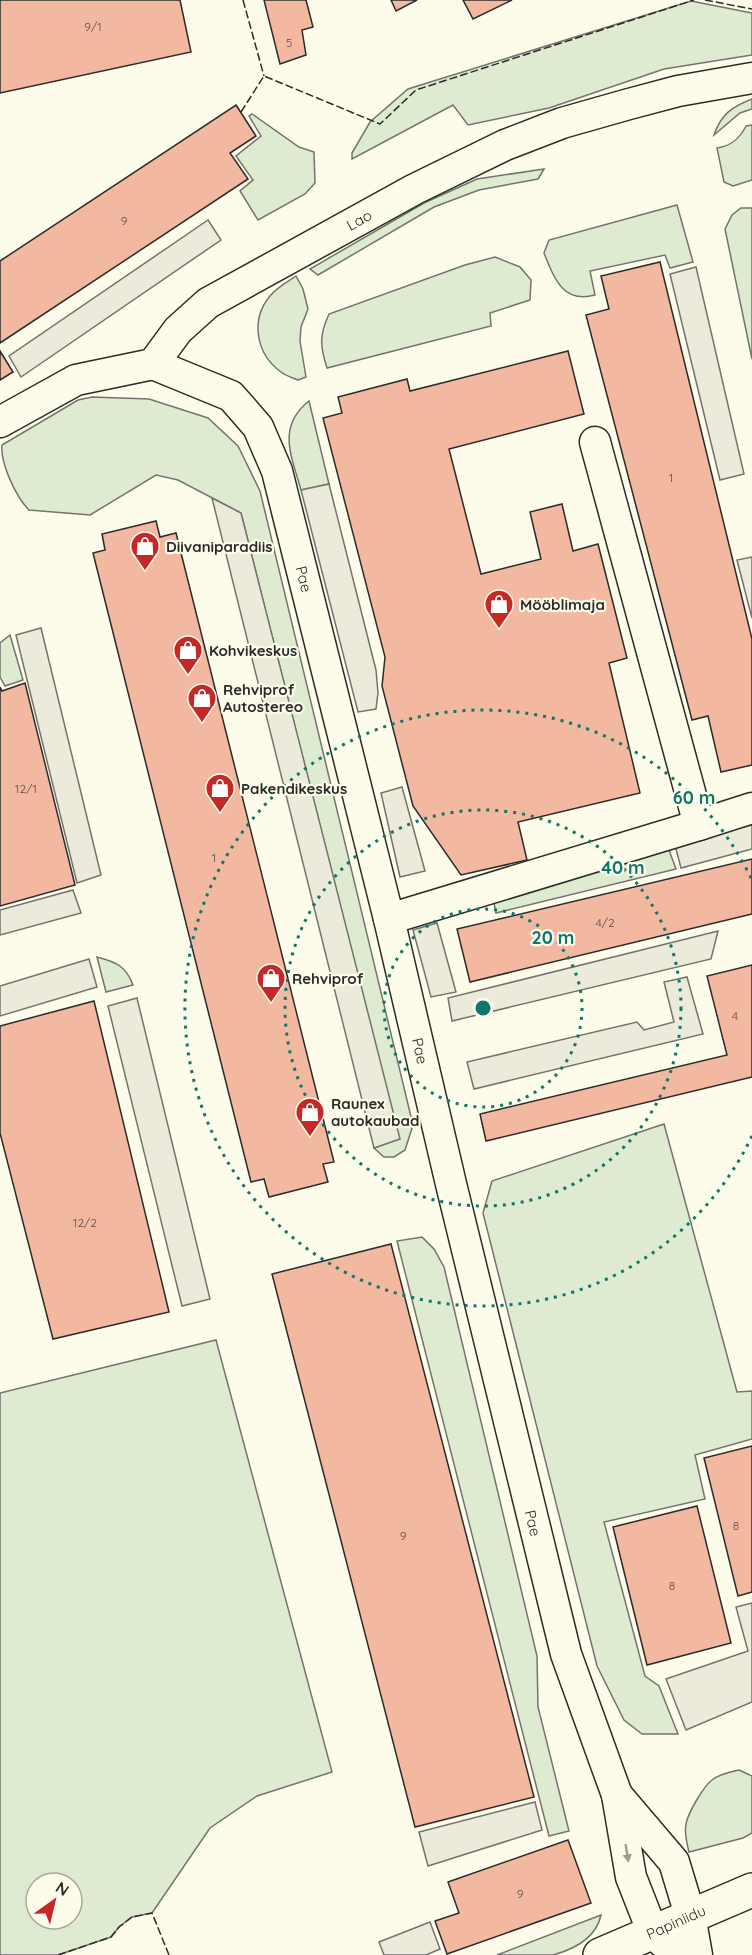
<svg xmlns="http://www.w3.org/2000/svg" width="752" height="1955" font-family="Quicksand,sans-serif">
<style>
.green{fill:#deebd1;stroke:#74746e;stroke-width:1.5;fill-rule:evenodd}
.parking{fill:#eceadb;stroke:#74746e;stroke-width:1.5}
.building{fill:#f2b8a0;stroke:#2b2b2b;stroke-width:1.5}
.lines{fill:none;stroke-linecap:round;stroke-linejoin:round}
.street-casing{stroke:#2b2b2b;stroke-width:33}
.secondary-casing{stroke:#2b2b2b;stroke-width:36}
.street{stroke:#fdfbea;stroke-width:30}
.secondary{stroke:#fdfbea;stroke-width:33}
.fence{stroke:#2b2b2b;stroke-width:1.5;stroke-dasharray:8 3;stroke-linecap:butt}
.oneway{fill:#9e9d94}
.ring{fill:none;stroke:#0f766e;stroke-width:3;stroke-dasharray:3 6}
.labels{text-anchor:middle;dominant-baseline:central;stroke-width:4.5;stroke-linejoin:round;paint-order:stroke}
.number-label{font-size:12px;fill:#5d4e48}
.street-label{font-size:15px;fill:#2b2b2b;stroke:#fdfbea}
.poi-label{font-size:15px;font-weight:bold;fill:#2b2b2b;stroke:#fdfbea;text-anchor:start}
.centre{fill:#0f766e;stroke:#fdfbea;stroke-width:3}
.ring-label{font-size:18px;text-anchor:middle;font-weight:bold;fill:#0f766e;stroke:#fdfbea;stroke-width:4.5;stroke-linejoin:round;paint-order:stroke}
</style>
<rect width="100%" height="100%" fill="#fdfbea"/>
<g class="green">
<path d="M 691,1 L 752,13 L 752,55 L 664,69 L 549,108 L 468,125 L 453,105 L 352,159 L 352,153 L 370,122 L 408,89 Z"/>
<path d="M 752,99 L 752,109 L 740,113 L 714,135 C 721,114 732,107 752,99 Z"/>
<path d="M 252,114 L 299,147 L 314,152 L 315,183 L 305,194 L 258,220 L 240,191 L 253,180 L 236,156 L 261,136 L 249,116 Z"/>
<path d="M 752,125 L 752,180 L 733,186 L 724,182 L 717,148 C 732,146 740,138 746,126 Z"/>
<path d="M 544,169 L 538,179 L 479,190 L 434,207 L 318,275 L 310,269 L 424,203 L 477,179 Z"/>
<path d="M 677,205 L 693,262 L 670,268 L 665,255 L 590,271 L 595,295 C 563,304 554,278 544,253 L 549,240 Z"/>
<path d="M 741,208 L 752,208 L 752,359 L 725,229 L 732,215 Z"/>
<path d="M 495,257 L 520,267 L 531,280 L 530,300 L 490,313 L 491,326 L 327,368 C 320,346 319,336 329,314 L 465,265 Z"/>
<path d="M 296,276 L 303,289 L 308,309 L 301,327 L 300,341 L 306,377 L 298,380 C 293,378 286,376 281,372 C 256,354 250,320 270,296 C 276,288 287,282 296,276 Z"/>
<path d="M 92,397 L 149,399 L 208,418 L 238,446 L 260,491 L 413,1125 L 405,1150 L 394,1157 L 384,1157 L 374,1148 L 399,1139 L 241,513 L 178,480 L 156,475 L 90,515 L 29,510 C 16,497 0,463 2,445 L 78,400 Z"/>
<path d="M 309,401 L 329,484 L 301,490 C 292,457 276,427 309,401 Z"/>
<path d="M 10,635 L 23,680 L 5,686 L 0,677 L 0,643 Z"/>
<path d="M 669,850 L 676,869 L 496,913 L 493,898 Z"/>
<path d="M 97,957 C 116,962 126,966 133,985 L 106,992 Z"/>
<path d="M 664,1124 L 737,1392 L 752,1391 L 752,1439 L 695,1455 L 705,1499 L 604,1522 L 645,1676 L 659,1686 L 678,1734 L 642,1734 L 624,1720 L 597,1666 L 483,1213 L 492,1181 Z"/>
<path d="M 422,1237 L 434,1249 L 444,1267 L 537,1656 L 538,1707 L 569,1831 L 549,1836 L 397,1241 Z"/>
<path d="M 216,1340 L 332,1772 L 257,1796 L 210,1828 L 152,1913 L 132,1917 L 119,1927 L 111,1937 L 58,1955 L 0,1955 L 0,1393 ZM 36,1883 L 72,1883 L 72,1919 L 36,1919 Z"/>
<path d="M 739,1770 L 752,1776 L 752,1833 L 743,1838 L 689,1852 C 687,1843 684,1834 686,1824 C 688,1813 703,1787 712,1780 C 719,1774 730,1772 739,1770 Z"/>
<path d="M 601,1915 C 596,1938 575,1949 553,1955 C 540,1955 512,1955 497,1955 Z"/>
</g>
<g class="parking">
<path d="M 208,220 L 221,240 L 21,377 L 9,356 Z"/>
<path d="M 696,267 L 744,474 L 720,480 L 670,274 Z"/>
<path d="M 329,484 L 376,670 L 378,693 L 376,709 L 358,712 L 301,490 Z"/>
<path d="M 212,498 L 241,513 L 400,1139 L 374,1148 Z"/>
<path d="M 752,557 L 752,618 L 737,560 Z"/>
<path d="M 41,628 L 101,875 L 77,883 L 16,635 Z"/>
<path d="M 402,787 L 425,871 L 400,877 L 381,793 Z"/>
<path d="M 752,825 L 752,849 L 681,868 L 675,845 Z"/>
<path d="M 73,890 L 81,913 L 0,935 L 0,910 Z"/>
<path d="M 437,923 L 456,992 L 431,997 L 413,930 Z"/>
<path d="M 718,931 L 711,959 L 452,1021 L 448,998 Z"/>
<path d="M 89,959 L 97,987 L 0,1016 L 0,986 Z"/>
<path d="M 687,977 L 703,1034 L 474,1089 L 467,1062 L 637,1022 L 644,1030 L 674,1022 L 664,982 Z"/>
<path d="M 137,998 L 210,1299 L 182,1306 L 108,1006 Z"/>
<path d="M 752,1603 L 752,1702 L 686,1730 L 666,1679 L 748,1651 L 736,1607 Z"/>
<path d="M 535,1802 L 542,1830 L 428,1866 L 419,1832 Z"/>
<path d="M 430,1922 L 440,1949 L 426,1955 L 384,1955 L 379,1942 Z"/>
</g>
<g class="building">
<path d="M 0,0 L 180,0 L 191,52 L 0,93 Z"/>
<path d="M 264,0 L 306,0 L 313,27 L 302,30 L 306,55 L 280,64 Z"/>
<path d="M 391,0 L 417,0 L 396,11 Z"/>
<path d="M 463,0 L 512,0 L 473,19 Z"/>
<path d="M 236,105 L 256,136 L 230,153 L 248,179 L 0,343 L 0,261 Z"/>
<path d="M 660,262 L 752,639 L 752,765 L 721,772 L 708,716 L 692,720 L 586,315 L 609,309 L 601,276 Z"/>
<path d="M 0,351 L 13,372 L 0,380 Z"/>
<path d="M 568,351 L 584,414 L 449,449 L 481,574 L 541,559 L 530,512 L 562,504 L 573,551 L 598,544 L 627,658 L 609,663 L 640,793 L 518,822 L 527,860 L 461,875 L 413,806 L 382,686 L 385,657 L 323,418 L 342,413 L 338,397 L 407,379 L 410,391 Z"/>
<path d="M 156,521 L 160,537 L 176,533 L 334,1162 L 323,1164 L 328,1182 L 269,1197 L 264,1179 L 251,1182 L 93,553 L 105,550 L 102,534 Z"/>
<path d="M 25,683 L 75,885 L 0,906 L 0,687 L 2,691 Z"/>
<path d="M 752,859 L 752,914 L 470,982 L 457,929 Z"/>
<path d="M 752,965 L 752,1077 L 486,1141 L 480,1114 L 727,1055 L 707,976 Z"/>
<path d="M 94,1001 L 169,1312 L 53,1339 L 0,1133 L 0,1026 Z"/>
<path d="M 391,1244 L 534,1797 L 415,1827 L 272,1274 Z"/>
<path d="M 752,1446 L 752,1592 L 738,1596 L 704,1458 Z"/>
<path d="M 697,1506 L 731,1643 L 647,1665 L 613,1527 Z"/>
<path d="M 568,1840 L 591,1903 L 447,1954 L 435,1921 L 459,1913 L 448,1882 Z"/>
</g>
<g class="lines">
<g class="street-casing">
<g id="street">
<path d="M 153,364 L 231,396 L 258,427 L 277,471 L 389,919 L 451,1184 L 566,1654 L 617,1795 L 631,1877 L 653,1933 L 677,1955"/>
<path d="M 0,422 L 76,380 L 153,364 L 178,330 L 208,303 L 415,189 L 505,145 L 562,123 L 629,104 L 678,91 L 752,78"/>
<path d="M 699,825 L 752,808"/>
<path d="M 389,919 L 699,825 L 595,442"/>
<path d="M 617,1795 L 674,1862 L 690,1915 L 697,1955"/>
</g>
</g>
<g class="secondary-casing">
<path id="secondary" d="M 600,1955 L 752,1890"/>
</g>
<use href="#street" class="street"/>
<use href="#secondary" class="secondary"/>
<g class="fence">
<path d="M 243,0 L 264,76"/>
<path d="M 705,0 L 752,9"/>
<path d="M 241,112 L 264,76 L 380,124 L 416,90 L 694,0"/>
<path d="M 58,1955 L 111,1937 L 119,1927 L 132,1917 L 152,1913 L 169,1955"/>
</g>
</g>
<defs><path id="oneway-solid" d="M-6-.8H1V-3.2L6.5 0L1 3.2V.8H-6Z" transform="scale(1.5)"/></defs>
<use class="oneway" href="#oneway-solid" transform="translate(627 1853) rotate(81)"/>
<g class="ring">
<circle cx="483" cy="1008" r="99"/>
<circle cx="483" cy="1008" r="198"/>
<path d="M752 1136A298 298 0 1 1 752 880"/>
</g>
<defs>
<g id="shop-pin" transform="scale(1.5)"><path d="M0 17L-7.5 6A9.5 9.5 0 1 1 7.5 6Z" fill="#c62828" stroke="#fdfbea"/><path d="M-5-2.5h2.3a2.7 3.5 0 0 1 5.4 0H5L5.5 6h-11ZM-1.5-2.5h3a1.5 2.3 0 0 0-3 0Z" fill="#fff"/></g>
</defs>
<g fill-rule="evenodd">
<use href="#shop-pin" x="145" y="546"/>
<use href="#shop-pin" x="499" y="604"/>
<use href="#shop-pin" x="188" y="650"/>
<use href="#shop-pin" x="202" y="698"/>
<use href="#shop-pin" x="220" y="788"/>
<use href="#shop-pin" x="271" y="978"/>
<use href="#shop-pin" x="310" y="1112"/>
</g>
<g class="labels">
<g class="number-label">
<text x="93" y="26">9/1</text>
<text x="289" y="42">5</text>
<text x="124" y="220">9</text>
<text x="671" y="477">1</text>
<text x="26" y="788">12/1</text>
<text x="214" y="857">1</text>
<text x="605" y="922">4/2</text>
<text x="735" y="1015">4</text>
<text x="85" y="1222">12/2</text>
<text x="736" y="1525">8</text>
<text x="403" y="1535">9</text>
<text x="672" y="1585">8</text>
<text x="520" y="1893">9</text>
</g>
<g class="street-label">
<text transform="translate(359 220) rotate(-29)">Lao</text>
<text transform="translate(304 579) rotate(76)">Pae</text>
<text transform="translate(420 1051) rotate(77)">Pae</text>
<text transform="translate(533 1523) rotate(76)">Pae</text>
<text transform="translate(676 1922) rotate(-24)">Papiniidu</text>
</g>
<g class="poi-label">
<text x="166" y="546">Diivaniparadiis</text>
<text x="520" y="604">Mööblimaja</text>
<text x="209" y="650">Kohvikeskus</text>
<text x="223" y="689">Rehviprof<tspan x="223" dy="17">Autostereo</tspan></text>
<text x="241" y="788">Pakendikeskus</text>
<text x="292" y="978">Rehviprof</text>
<text x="331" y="1103">Raunex<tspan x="331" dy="17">autokaubad</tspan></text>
</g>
</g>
<circle cx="483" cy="1008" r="9" class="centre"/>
<g class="ring-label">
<text x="694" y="804">60 m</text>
<text x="623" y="874">40 m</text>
<text x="553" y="944">20 m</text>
</g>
<g transform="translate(54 1901) rotate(34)"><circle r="28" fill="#fdfbea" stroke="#a9a89e" stroke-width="1.5"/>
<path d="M0-4.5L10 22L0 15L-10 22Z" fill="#c62828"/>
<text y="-9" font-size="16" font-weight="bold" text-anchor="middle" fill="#2b2b2b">N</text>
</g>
</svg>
